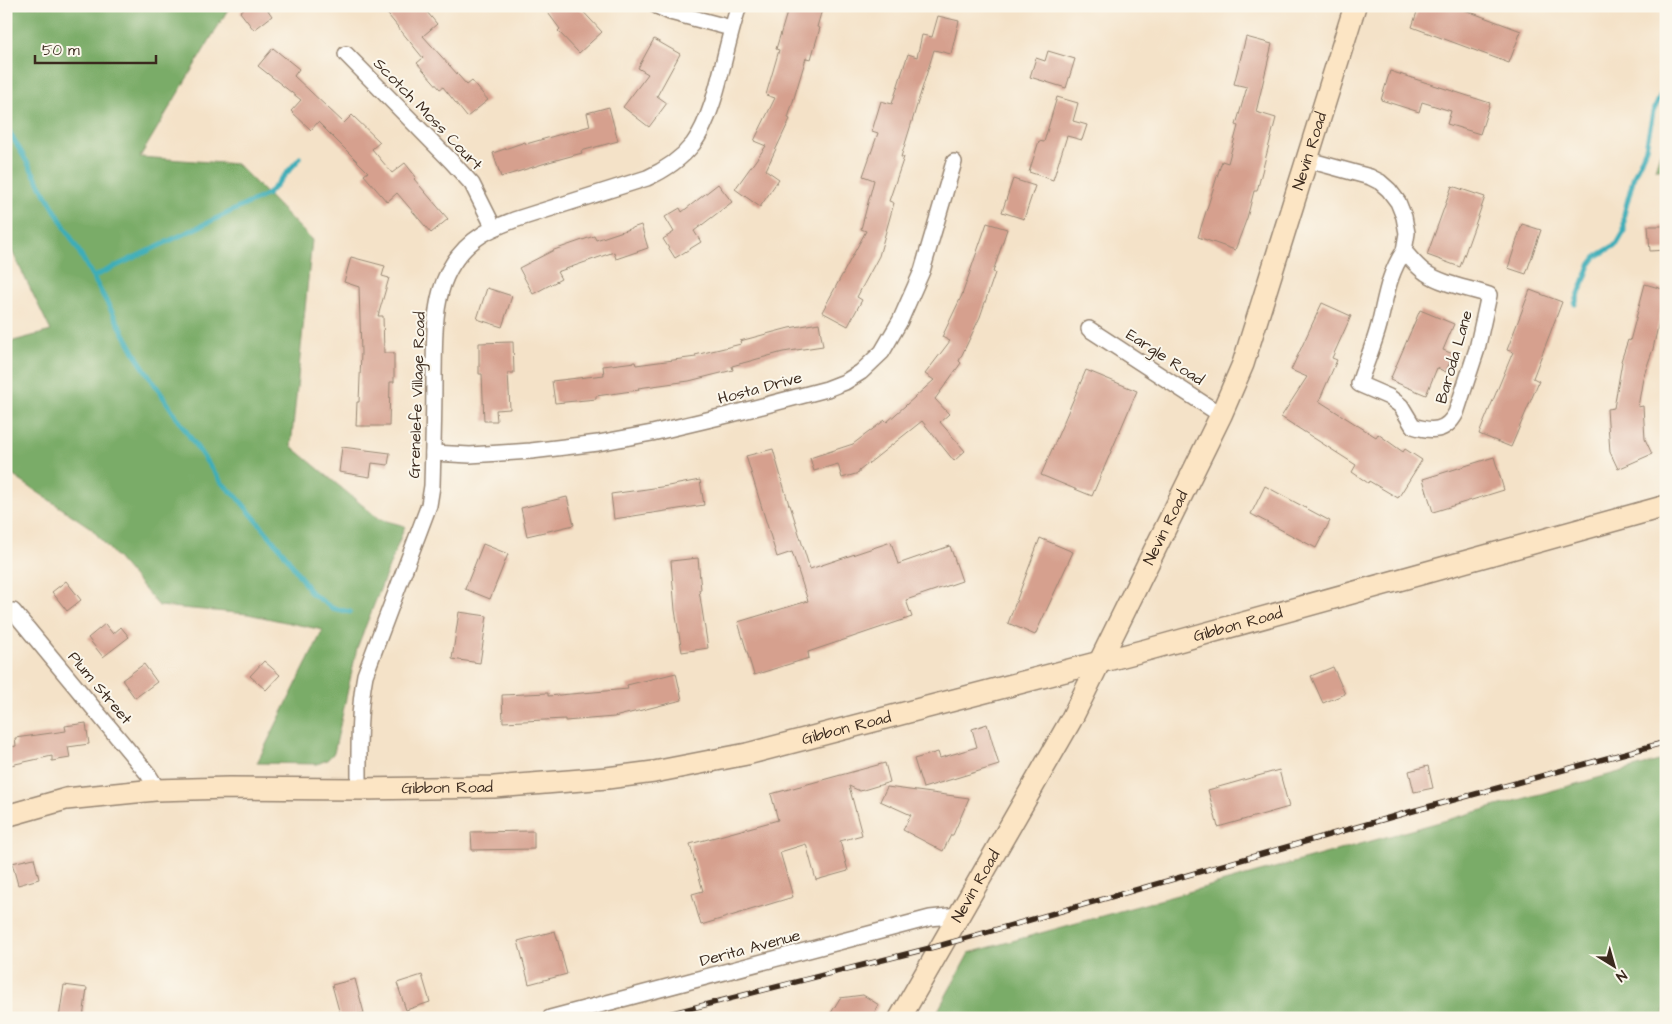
<svg xmlns="http://www.w3.org/2000/svg" width="1672" height="1024" font-family="'Architects Daughter',sans-serif">
<style>
.forest{fill:#7aac67;stroke:#5a6b42}
.lines{fill:none;stroke-linecap:round;stroke-linejoin:round}
.stream{stroke:#3cadb8;stroke-width:5}
.building{fill:#d6a08e}
.minor-casing{stroke:#988673;stroke-width:18}
.secondary-casing{stroke:#988673;stroke-width:24}
.minor{stroke:#fff;stroke-width:15}
.secondary{stroke:#fce5c4;stroke-width:21}
.rail-casing{stroke:#3b2a1e;stroke-width:5.5}
.rail{stroke:#fbf7ec;stroke-width:4;stroke-dasharray:11;stroke-linecap:butt}
.labels{text-anchor:middle;dominant-baseline:central;stroke-width:4;stroke-linejoin:round;paint-order:stroke}
.street-label{font-size:16px;fill:#3b2a1e;stroke:#fbf7ec}
</style>
<rect width="100%" height="100%" fill="#fbf7ec"/>
<filter id="ink" filterUnits="userSpaceOnUse"><feTurbulence type="fractalNoise" baseFrequency=".02" numOctaves="2"/><feDisplacementMap in="SourceGraphic" scale="10" xChannelSelector="R" yChannelSelector="G"/><feConvolveMatrix kernelMatrix="1 2 1 2 8 2 1 2 1" color-interpolation-filters="sRGB"/></filter>
<filter id="wash" filterUnits="userSpaceOnUse"><feTurbulence type="fractalNoise" baseFrequency=".0096" numOctaves="4" result="noise"/><feDisplacementMap in="SourceGraphic" scale="20" xChannelSelector="R" yChannelSelector="G"/><feGaussianBlur stdDeviation="1.12" result="paint"/><feColorMatrix in="noise" values="0 0 0 0 0 0 0 0 0 0 0 0 0 0 0 0 0 1.4 0 .05"/><feComposite in="paint" operator="in"/></filter>
<g filter="url(#wash)">
<rect width="100%" height="100%" fill="#f4e2c8"/>
<g class="forest">
<path d="M 6,6 L 230,6 L 140,157 L 237,164 L 312,240 L 291,446 L 379,519 L 405,526 L 357,648 L 334,753 L 327,760 L 317,764 L 257,763 L 323,630 L 248,614 L 159,606 L 91,528 L 6,471 L 6,343 L 51,331 L 6,239 Z"/>
<path d="M 1666,134 L 1666,169 L 1655,169 Z"/>
<path d="M 1666,759 L 1666,990 L 1664,1018 L 934,1018 L 969,953 Z"/>
</g>
<g class="lines">
<g class="stream">
<path d="M 6,126 L 77,248 L 138,359 L 204,458 L 222,483 L 237,497 L 284,553 L 311,593 L 332,608 L 350,612"/>
<path d="M 93,277 L 268,194 L 300,158"/>
<path d="M 1575,304 L 1590,265 L 1597,256 L 1617,244 L 1624,232 L 1624,214 L 1634,176 L 1646,148 L 1653,112 L 1666,84"/>
</g>
</g>
<g id="blocks">
<g class="building">
<path d="M 247,6 L 265,6 L 272,16 L 254,30 L 240,12 Z"/>
<path d="M 381,6 L 422,6 L 437,24 L 423,36 L 467,85 L 472,81 L 488,100 L 467,117 L 443,87 L 440,89 L 417,63 L 423,58 Z"/>
<path d="M 543,6 L 578,6 L 602,32 L 579,53 L 558,31 L 560,29 Z"/>
<path d="M 789,6 L 823,6 L 817,27 L 820,28 L 811,59 L 806,58 L 788,118 L 790,119 L 766,170 L 779,179 L 760,207 L 735,189 L 766,146 L 754,141 L 775,98 L 766,95 L 779,50 L 776,49 Z"/>
<path d="M 1419,6 L 1454,6 L 1521,31 L 1509,63 L 1412,27 Z"/>
<path d="M 938,16 L 959,21 L 951,54 L 934,50 L 901,157 L 904,157 L 889,201 L 894,203 L 879,256 L 857,297 L 862,300 L 848,326 L 822,312 L 866,231 L 861,229 L 874,180 L 863,176 L 878,133 L 872,131 L 881,101 L 892,104 L 908,54 L 917,57 L 922,35 L 932,37 Z"/>
<path d="M 1246,37 L 1272,44 L 1256,112 L 1276,118 L 1257,191 L 1254,191 L 1247,218 L 1235,250 L 1198,237 L 1222,161 L 1228,163 L 1238,126 L 1236,125 L 1247,87 L 1234,84 Z"/>
<path d="M 654,39 L 680,54 L 657,96 L 667,103 L 649,127 L 623,107 L 648,74 L 638,68 Z"/>
<path d="M 273,48 L 299,69 L 294,76 L 344,123 L 352,115 L 380,142 L 372,149 L 392,173 L 405,163 L 416,177 L 414,179 L 448,219 L 431,233 L 397,193 L 387,202 L 364,175 L 368,172 L 318,122 L 311,130 L 291,111 L 301,100 L 258,66 Z"/>
<path d="M 1048,51 L 1075,59 L 1066,88 L 1030,77 L 1036,58 L 1045,61 Z"/>
<path d="M 1390,71 L 1490,103 L 1480,134 L 1447,124 L 1451,111 L 1422,102 L 1419,112 L 1381,100 Z"/>
<path d="M 1057,97 L 1078,103 L 1073,121 L 1087,125 L 1082,140 L 1067,136 L 1053,180 L 1029,172 L 1039,141 L 1044,142 Z"/>
<path d="M 609,107 L 618,141 L 581,151 L 582,153 L 549,162 L 501,177 L 493,153 L 525,142 L 526,144 L 590,126 L 587,113 Z"/>
<path d="M 1013,179 L 1035,186 L 1024,219 L 1002,212 Z"/>
<path d="M 718,184 L 732,202 L 694,231 L 701,242 L 675,258 L 663,239 L 674,232 L 665,217 L 680,208 L 682,212 Z"/>
<path d="M 1452,186 L 1485,197 L 1460,267 L 1427,255 Z"/>
<path d="M 987,223 L 1007,229 L 993,272 L 995,273 L 980,317 L 959,361 L 961,363 L 935,399 L 949,414 L 940,422 L 965,451 L 954,461 L 922,421 L 859,471 L 859,473 L 842,478 L 838,464 L 814,471 L 810,458 L 853,444 L 885,420 L 887,422 L 934,380 L 925,374 L 950,341 L 942,337 L 962,295 Z"/>
<path d="M 1522,224 L 1541,230 L 1526,274 L 1508,268 Z"/>
<path d="M 641,225 L 648,248 L 616,259 L 614,252 L 557,272 L 561,279 L 533,294 L 519,268 L 554,250 L 594,236 L 596,240 Z"/>
<path d="M 1648,226 L 1666,226 L 1666,250 L 1650,251 Z"/>
<path d="M 351,257 L 385,266 L 382,276 L 389,278 L 378,316 L 383,316 L 384,353 L 394,353 L 394,382 L 390,382 L 389,426 L 356,426 L 357,402 L 359,402 L 361,353 L 359,287 L 344,282 Z"/>
<path d="M 1645,284 L 1666,290 L 1666,303 L 1663,313 L 1661,312 L 1653,349 L 1643,378 L 1638,407 L 1643,406 L 1645,439 L 1652,454 L 1618,469 L 1610,452 L 1607,409 L 1614,408 L 1622,362 L 1621,361 L 1628,340 L 1630,341 Z"/>
<path d="M 487,288 L 512,296 L 502,327 L 477,319 Z"/>
<path d="M 1530,290 L 1562,302 L 1533,378 L 1539,381 L 1511,447 L 1479,434 L 1513,352 L 1507,350 Z"/>
<path d="M 1322,303 L 1351,316 L 1332,358 L 1337,360 L 1319,401 L 1376,437 L 1378,434 L 1403,452 L 1405,449 L 1422,460 L 1398,498 L 1369,481 L 1368,483 L 1352,472 L 1356,465 L 1281,417 L 1307,377 L 1291,370 Z"/>
<path d="M 1420,310 L 1454,324 L 1443,350 L 1453,354 L 1446,372 L 1437,368 L 1426,395 L 1390,380 Z"/>
<path d="M 819,323 L 823,346 L 783,352 L 732,366 L 733,370 L 689,381 L 638,388 L 639,390 L 596,396 L 596,399 L 555,403 L 552,381 L 604,375 L 603,366 L 635,362 L 636,365 L 696,357 L 695,355 L 741,344 L 740,341 L 789,328 Z"/>
<path d="M 513,342 L 514,373 L 508,373 L 510,409 L 496,410 L 497,421 L 484,421 L 482,374 L 479,374 L 479,343 Z"/>
<path d="M 1086,370 L 1137,391 L 1092,496 L 1041,475 Z"/>
<path d="M 342,447 L 390,453 L 388,465 L 372,463 L 370,477 L 339,472 Z"/>
<path d="M 773,449 L 789,505 L 790,505 L 810,569 L 891,542 L 898,564 L 950,546 L 962,581 L 906,600 L 912,617 L 808,652 L 809,658 L 754,675 L 738,622 L 808,601 L 792,552 L 777,557 L 746,456 Z"/>
<path d="M 1494,457 L 1504,490 L 1433,512 L 1423,479 Z"/>
<path d="M 700,480 L 704,505 L 614,519 L 611,494 L 668,486 Z"/>
<path d="M 1265,486 L 1330,521 L 1316,548 L 1251,514 Z"/>
<path d="M 567,497 L 574,525 L 527,536 L 521,508 Z"/>
<path d="M 1040,538 L 1073,552 L 1035,635 L 1008,623 Z"/>
<path d="M 483,544 L 508,554 L 490,599 L 465,589 Z"/>
<path d="M 698,558 L 701,590 L 699,590 L 708,648 L 682,652 L 675,610 L 671,561 Z"/>
<path d="M 66,581 L 81,600 L 67,611 L 52,592 Z"/>
<path d="M 459,612 L 487,616 L 480,663 L 452,659 Z"/>
<path d="M 105,624 L 113,634 L 121,627 L 129,637 L 103,657 L 88,638 Z"/>
<path d="M 264,661 L 280,675 L 266,690 L 250,676 Z"/>
<path d="M 144,664 L 157,682 L 135,698 L 122,680 Z"/>
<path d="M 1333,667 L 1345,694 L 1323,703 L 1311,676 Z"/>
<path d="M 676,673 L 682,700 L 614,717 L 565,721 L 565,719 L 503,722 L 502,695 L 548,693 L 548,696 L 628,689 L 627,685 Z"/>
<path d="M 86,723 L 89,744 L 68,747 L 70,758 L 52,761 L 52,756 L 6,766 L 6,748 L 16,746 L 15,738 L 66,731 L 65,726 Z"/>
<path d="M 987,724 L 999,765 L 923,788 L 914,759 L 938,752 L 940,758 L 977,747 L 972,729 Z"/>
<path d="M 885,763 L 890,782 L 860,791 L 849,786 L 862,835 L 840,841 L 848,871 L 816,880 L 806,844 L 780,852 L 793,897 L 701,925 L 692,894 L 703,891 L 690,844 L 778,820 L 771,794 Z"/>
<path d="M 1428,766 L 1433,788 L 1414,792 L 1409,771 Z"/>
<path d="M 1279,770 L 1289,807 L 1218,827 L 1208,790 Z"/>
<path d="M 887,787 L 969,798 L 953,835 L 951,835 L 943,851 L 903,830 L 911,815 L 880,801 Z"/>
<path d="M 534,831 L 534,849 L 472,850 L 471,832 Z"/>
<path d="M 34,858 L 39,879 L 18,885 L 12,863 Z"/>
<path d="M 555,931 L 567,974 L 529,984 L 518,941 Z"/>
<path d="M 422,975 L 430,1002 L 406,1010 L 397,983 Z"/>
<path d="M 355,979 L 364,1013 L 341,1018 L 332,985 Z"/>
<path d="M 64,985 L 87,988 L 83,1018 L 59,1018 Z"/>
<path d="M 863,995 L 879,1005 L 871,1018 L 828,1018 L 840,998 Z"/>
</g>
</g>
</g>
<g filter="url(#ink)">
<use href="#blocks" fill-opacity="0" stroke="#988673" stroke-width="1"/>
<g class="lines">
<g class="minor-casing">
<g id="minor">
<path d="M 657,6 L 670,12 L 731,28"/>
<path d="M 346,54 L 451,161 L 472,184 L 494,228"/>
<path d="M 1308,160 L 1370,177 L 1380,182 L 1389,190 L 1398,202 L 1404,217 L 1407,233 L 1404,251 C 1411,259 1418,268 1426,273 C 1444,285 1469,288 1489,295 L 1477,349 L 1456,413 C 1446,432 1432,432 1413,426 L 1401,406 L 1389,397 L 1359,384 C 1365,364 1374,345 1379,325 C 1386,297 1388,275 1404,251"/>
<path d="M 1089,329 L 1221,415"/>
<path d="M 433,453 L 470,455 L 531,451 L 598,443 L 652,433 L 728,415 L 827,389 L 845,382 L 861,372 L 882,352 L 900,321 L 922,271 L 954,162"/>
<path d="M 13,611 L 148,774 L 153,782 L 155,790"/>
<path d="M 359,789 C 359,750 358,712 365,675 L 429,505 L 432,486 C 433,449 434,412 434,375 C 435,322 431,267 483,234 C 493,228 504,224 514,220 L 647,178 C 665,170 681,159 693,144 C 718,110 724,47 739,6"/>
<path d="M 550,1018 L 930,918 L 959,915"/>
</g>
</g>
<g class="secondary-casing">
<g id="secondary">
<path id="s1" d="M 6,816 L 66,799 L 155,790 L 229,788 L 359,789 L 494,787 L 607,778 L 654,772 L 747,754 L 1146,650 L 1666,506"/>
<path id="s2" d="M 900,1018 L 1071,720 L 1221,415 L 1243,364 L 1355,6"/>
</g>
</g>
<use href="#minor" class="minor"/>
<use href="#secondary" class="secondary"/>
<g class="rail-casing">
<path id="rail" d="M 653,1018 L 942,945 L 1413,811 L 1666,742"/>
</g>
<use href="#rail" class="rail"/>
</g>
</g>
<g class="labels">
<g class="street-label">
<text transform="translate(428 114) rotate(46)">Scotch Moss Court</text>
<text stroke="none"><textPath href="#s2" startOffset="962">Nevin Road</textPath></text>
<text transform="translate(1165 357) rotate(33)">Eargle Road</text>
<text transform="translate(1454 357) rotate(-74)">Baroda Lane</text>
<text transform="translate(760 388) rotate(-15)">Hosta Drive</text>
<text transform="translate(417 395) rotate(-88)">Grenelefe Village Road</text>
<text stroke="none"><textPath href="#s2" startOffset="558">Nevin Road</textPath></text>
<text stroke="none"><textPath href="#s1" startOffset="1254">Gibbon Road</textPath></text>
<text transform="translate(100 688) rotate(50)">Plum Street</text>
<text stroke="none"><textPath href="#s1" startOffset="849">Gibbon Road</textPath></text>
<text stroke="none"><textPath href="#s1" startOffset="444">Gibbon Road</textPath></text>
<text stroke="none"><textPath href="#s2" startOffset="152">Nevin Road</textPath></text>
<text transform="translate(750 948) rotate(-15)">Derita Avenue</text>
</g>
</g>
<rect width="1672" height="1024" fill="none" stroke="#fbf7ec" stroke-width="25"/>
<g transform="translate(1614 966) rotate(143)" stroke="#fbf7ec" stroke-width="4" paint-order="stroke">
<path d="M0-4L9 19L0 12L-9 19Z" fill="#3b2a1e"/>
<text y="-8" font-size="14" font-weight="bold" text-anchor="middle" fill="#3b2a1e">N</text>
</g>
<path d="M35 55v8h121v-8" fill="none" stroke="#3b2a1e" stroke-width="2.5"/>
<text x="42" y="55" font-size="15" fill="#3b2a1e" stroke="#fbf7ec" stroke-width="4" paint-order="stroke">50 m</text>
</svg>
